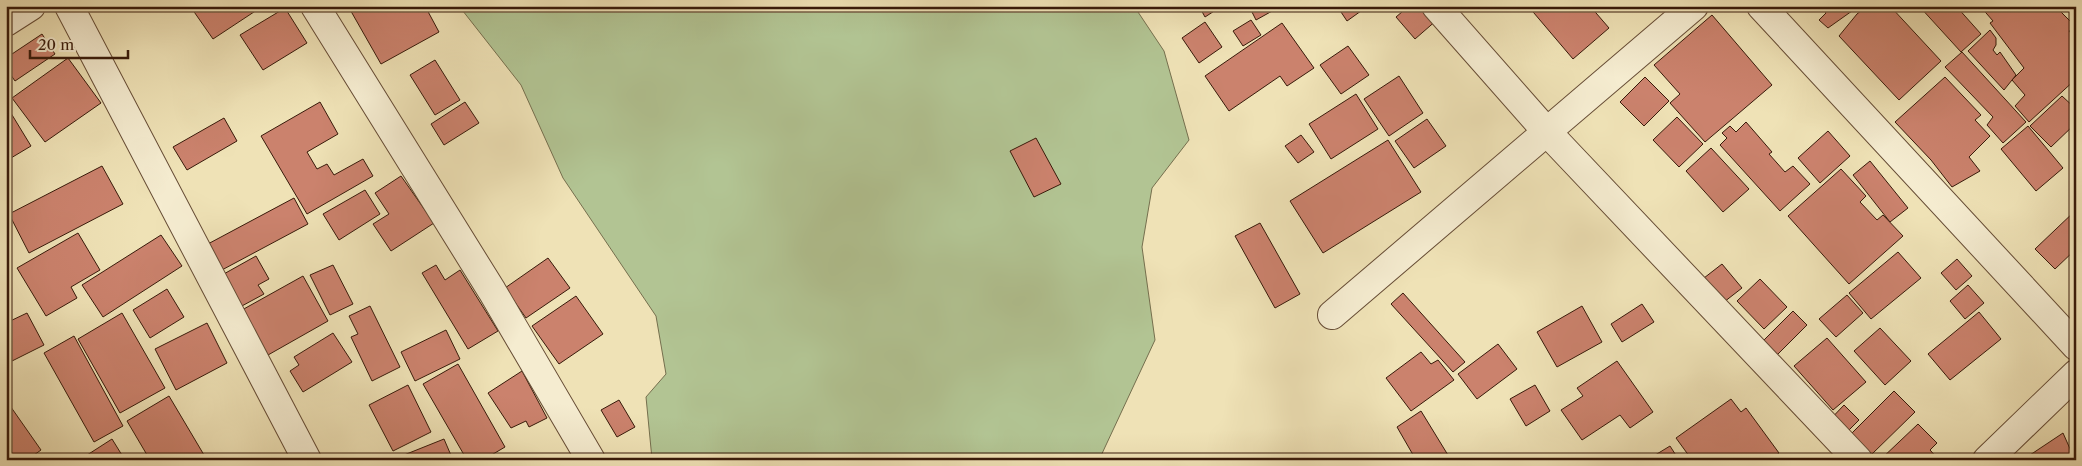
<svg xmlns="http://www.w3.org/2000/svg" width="2082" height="466" font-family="'Libre Caslon Text',serif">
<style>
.green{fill:#b2c493;stroke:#756f4e}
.building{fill:#cb826d;stroke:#381a0a}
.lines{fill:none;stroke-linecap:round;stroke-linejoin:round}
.street-casing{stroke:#664c35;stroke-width:30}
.street{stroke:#f5ecd0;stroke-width:28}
</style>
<rect width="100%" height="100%" fill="#efe2b6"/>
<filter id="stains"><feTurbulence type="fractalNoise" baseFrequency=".004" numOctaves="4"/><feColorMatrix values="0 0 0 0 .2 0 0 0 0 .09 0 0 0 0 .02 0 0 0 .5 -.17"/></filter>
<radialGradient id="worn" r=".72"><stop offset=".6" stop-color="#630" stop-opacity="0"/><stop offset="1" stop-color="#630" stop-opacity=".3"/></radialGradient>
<path class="green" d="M 459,6 L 1134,6 L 1164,51 L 1189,140 L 1152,188 L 1142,247 L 1155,340 L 1099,460 L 652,459 L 646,397 L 666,374 L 656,316 L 563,178 L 521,85 Z"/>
<g class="building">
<path d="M 190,6 L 263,6 L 213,39 Z"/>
<path d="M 348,6 L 425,6 L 439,32 L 381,64 Z"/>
<path d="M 1199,6 L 1222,6 L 1205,17 Z"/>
<path d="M 1249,6 L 1272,6 L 1274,10 L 1256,20 Z"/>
<path d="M 1337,6 L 1368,6 L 1347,21 Z"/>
<path d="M 1409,6 L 1427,6 L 1438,19 L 1415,39 L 1396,17 Z"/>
<path d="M 1528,6 L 1590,6 L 1609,28 L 1573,59 Z"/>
<path d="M 1822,6 L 1859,6 L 1828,28 L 1819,20 L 1826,13 Z"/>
<path d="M 1867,6 L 1890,6 L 1941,61 L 1899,100 L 1839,36 L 1857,14 Z"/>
<path d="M 1919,6 L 1956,6 L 1981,34 L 1961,52 Z"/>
<path d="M 1980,6 L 2055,6 L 2070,21 L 2076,20 L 2076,29 L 2069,31 L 2076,39 L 2076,79 L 2029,122 L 2015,106 L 2025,95 L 2012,80 L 2024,68 L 1990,23 L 1993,21 Z"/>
<path d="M 285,8 L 307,43 L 263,70 L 240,35 Z"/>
<path d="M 1712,15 L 1772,85 L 1705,142 L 1670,103 L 1680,94 L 1654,65 Z"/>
<path d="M 1251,20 L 1261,35 L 1243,46 L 1233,31 Z"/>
<path d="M 1205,22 L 1222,47 L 1199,63 L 1182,38 Z"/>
<path d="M 1282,23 L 1314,68 L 1287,86 L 1280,76 L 1229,111 L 1205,76 Z"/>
<path d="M 1990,30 L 1996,38 L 1996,45 L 1993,50 L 1997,55 L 2000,52 L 2016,75 L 2004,90 L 1968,51 Z"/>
<path d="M 42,34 L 55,54 L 15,81 L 6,68 L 6,58 Z"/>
<path d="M 1348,46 L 1369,75 L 1341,94 L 1320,65 Z"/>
<path d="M 1962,52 L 2026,122 L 2003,143 L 1987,125 L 1993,117 L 1945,67 Z"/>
<path d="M 68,58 L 101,103 L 45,142 L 12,98 Z"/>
<path d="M 435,60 L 460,100 L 435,115 L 410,75 Z"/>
<path d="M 1399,76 L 1423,113 L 1389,136 L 1364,99 Z"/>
<path d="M 1645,77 L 1669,101 L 1644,126 L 1620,102 Z"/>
<path d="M 1945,77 L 1981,115 L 1975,120 L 1990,136 L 1969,157 L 1980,171 L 1952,187 L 1931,160 L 1895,122 Z"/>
<path d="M 1356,94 L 1378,129 L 1331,159 L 1309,124 Z"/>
<path d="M 2062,96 L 2076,109 L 2076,123 L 2051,147 L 2030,126 Z"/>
<path d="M 320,102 L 338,134 L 307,152 L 317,169 L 327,164 L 334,175 L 363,159 L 373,176 L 307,214 L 261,136 Z"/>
<path d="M 465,102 L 479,123 L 444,145 L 431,124 Z"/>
<path d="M 6,105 L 31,146 L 6,161 Z"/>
<path d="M 1677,117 L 1703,144 L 1679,167 L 1653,140 Z"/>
<path d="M 224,118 L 237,141 L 187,170 L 173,147 Z"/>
<path d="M 1427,119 L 1446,146 L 1414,168 L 1395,141 Z"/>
<path d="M 1746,122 L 1772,152 L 1769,154 L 1785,172 L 1793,166 L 1810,184 L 1780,211 L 1720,145 L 1727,138 L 1722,133 L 1730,126 L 1736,132 Z"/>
<path d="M 2028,126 L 2063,168 L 2036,191 L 2001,149 Z"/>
<path d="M 1828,131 L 1850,156 L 1820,183 L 1798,158 Z"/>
<path d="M 1301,135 L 1314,152 L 1298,163 L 1285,146 Z"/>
<path d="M 1036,138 L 1061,184 L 1034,197 L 1010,151 Z"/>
<path d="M 1388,140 L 1421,192 L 1323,253 L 1290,201 Z"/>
<path d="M 1711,148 L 1749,189 L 1723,212 L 1686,171 Z"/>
<path d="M 1870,161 L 1908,208 L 1890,222 L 1853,175 Z"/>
<path d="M 102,166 L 123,204 L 29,253 L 9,214 Z"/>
<path d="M 1841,169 L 1866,196 L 1860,202 L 1877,220 L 1883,215 L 1903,236 L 1849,284 L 1788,216 Z"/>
<path d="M 401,176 L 434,223 L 391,251 L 373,224 L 389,214 L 375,193 Z"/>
<path d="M 365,190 L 380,214 L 339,240 L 323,214 Z"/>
<path d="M 294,198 L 308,224 L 220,271 L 206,245 Z"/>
<path d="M 2076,210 L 2076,249 L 2055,269 L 2035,249 Z"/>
<path d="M 1260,223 L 1300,294 L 1275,308 L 1235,236 Z"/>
<path d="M 78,233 L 100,270 L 71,287 L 77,298 L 46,316 L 17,268 Z"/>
<path d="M 161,235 L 182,266 L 103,317 L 82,285 Z"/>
<path d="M 1898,252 L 1921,278 L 1871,319 L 1849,293 Z"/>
<path d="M 256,256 L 269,279 L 258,285 L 264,294 L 240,307 L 222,275 Z"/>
<path d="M 548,258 L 570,288 L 526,318 L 505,288 Z"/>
<path d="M 1957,259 L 1972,276 L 1956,290 L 1941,273 Z"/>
<path d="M 1722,264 L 1742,288 L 1724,302 L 1704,278 Z"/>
<path d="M 333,265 L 353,304 L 330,315 L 310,275 Z"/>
<path d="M 436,265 L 445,280 L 460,270 L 498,331 L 468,349 L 422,273 Z"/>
<path d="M 303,276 L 328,321 L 268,355 L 242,310 Z"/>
<path d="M 1760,279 L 1787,307 L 1764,329 L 1737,301 Z"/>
<path d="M 1968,285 L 1984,303 L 1965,319 L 1950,301 Z"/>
<path d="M 167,289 L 184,317 L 150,338 L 133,310 Z"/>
<path d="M 1403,293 L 1465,362 L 1453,372 L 1391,304 Z"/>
<path d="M 1847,295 L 1863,313 L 1836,337 L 1819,319 Z"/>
<path d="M 576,296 L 603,334 L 559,364 L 532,326 Z"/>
<path d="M 1642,304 L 1654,322 L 1622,342 L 1611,324 Z"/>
<path d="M 370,306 L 400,367 L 372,381 L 351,337 L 358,334 L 349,316 Z"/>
<path d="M 1582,306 L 1602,342 L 1557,367 L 1537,332 Z"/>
<path d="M 1793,311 L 1807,325 L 1775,357 L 1761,343 Z"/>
<path d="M 1979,312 L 2001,339 L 1950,380 L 1928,354 Z"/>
<path d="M 27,313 L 44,345 L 6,364 L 6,323 Z"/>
<path d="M 122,313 L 165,388 L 120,413 L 78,339 Z"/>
<path d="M 207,323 L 227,363 L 176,390 L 155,349 Z"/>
<path d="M 1880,328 L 1911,361 L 1885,385 L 1854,351 Z"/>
<path d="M 446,330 L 460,359 L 415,381 L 401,352 Z"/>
<path d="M 333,333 L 352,362 L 303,392 L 290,371 L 299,365 L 294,357 Z"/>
<path d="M 74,336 L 123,426 L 94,442 L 44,353 Z"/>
<path d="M 1827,338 L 1866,382 L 1833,410 L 1794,366 Z"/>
<path d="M 1498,344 L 1517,369 L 1477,399 L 1458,374 Z"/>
<path d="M 1421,352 L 1431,364 L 1438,360 L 1454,380 L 1411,411 L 1386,378 Z"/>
<path d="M 1617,361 L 1653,412 L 1630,428 L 1620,415 L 1582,440 L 1561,410 L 1583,396 L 1577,388 Z"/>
<path d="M 458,364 L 505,447 L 483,460 L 467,460 L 423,384 Z"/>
<path d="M 522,371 L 547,418 L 529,427 L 526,421 L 511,428 L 488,393 Z"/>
<path d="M 408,385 L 431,432 L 393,451 L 369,405 Z"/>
<path d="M 1535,385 L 1550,411 L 1526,426 L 1510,399 Z"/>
<path d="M 1894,391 L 1915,412 L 1871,455 L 1850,435 Z"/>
<path d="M 169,396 L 207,460 L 150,460 L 127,421 Z"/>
<path d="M 1731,399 L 1741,412 L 1746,408 L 1779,453 L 1774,457 L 1776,460 L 1692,460 L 1676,438 Z"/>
<path d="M 6,400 L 41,450 L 27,460 L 6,460 Z"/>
<path d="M 619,400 L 635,427 L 617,437 L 601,410 Z"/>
<path d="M 1844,405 L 1859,420 L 1840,439 L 1826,424 Z"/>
<path d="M 1421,411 L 1451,460 L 1416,460 L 1397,427 Z"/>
<path d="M 1918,424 L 1937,443 L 1930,450 L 1939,460 L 1880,460 Z"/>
<path d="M 2063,433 L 2075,460 L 2029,460 L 2027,457 Z"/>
<path d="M 112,439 L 125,460 L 85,460 L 84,457 Z"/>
<path d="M 444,439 L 453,460 L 406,460 L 404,455 Z"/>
<path d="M 1670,446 L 1679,460 L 1647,460 Z"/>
</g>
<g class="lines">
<g class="street-casing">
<g id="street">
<path d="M 69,6 L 307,460"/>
<path d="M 315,6 L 492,291 L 591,460"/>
<path d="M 1436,6 L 1547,132 L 1858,460"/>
<path d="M 1761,6 L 2076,346"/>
<path d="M 6,22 L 31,6"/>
<path d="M 1332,315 L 1694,6"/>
<path d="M 1987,460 L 2076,374"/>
</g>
</g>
<use href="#street" class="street"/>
</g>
<rect width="2082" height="466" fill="none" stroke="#efe2b6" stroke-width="25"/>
<rect x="8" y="8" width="2067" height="451" fill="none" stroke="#381a0a" stroke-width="2.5"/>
<rect x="12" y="12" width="2057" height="441" fill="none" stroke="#381a0a"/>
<path d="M30 50v8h98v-8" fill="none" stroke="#381a0a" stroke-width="2.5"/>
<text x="38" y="50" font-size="15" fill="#381a0a" stroke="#f5ecd0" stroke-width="4" paint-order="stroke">20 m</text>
<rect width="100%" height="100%" filter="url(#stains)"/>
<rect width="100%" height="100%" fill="url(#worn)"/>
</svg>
